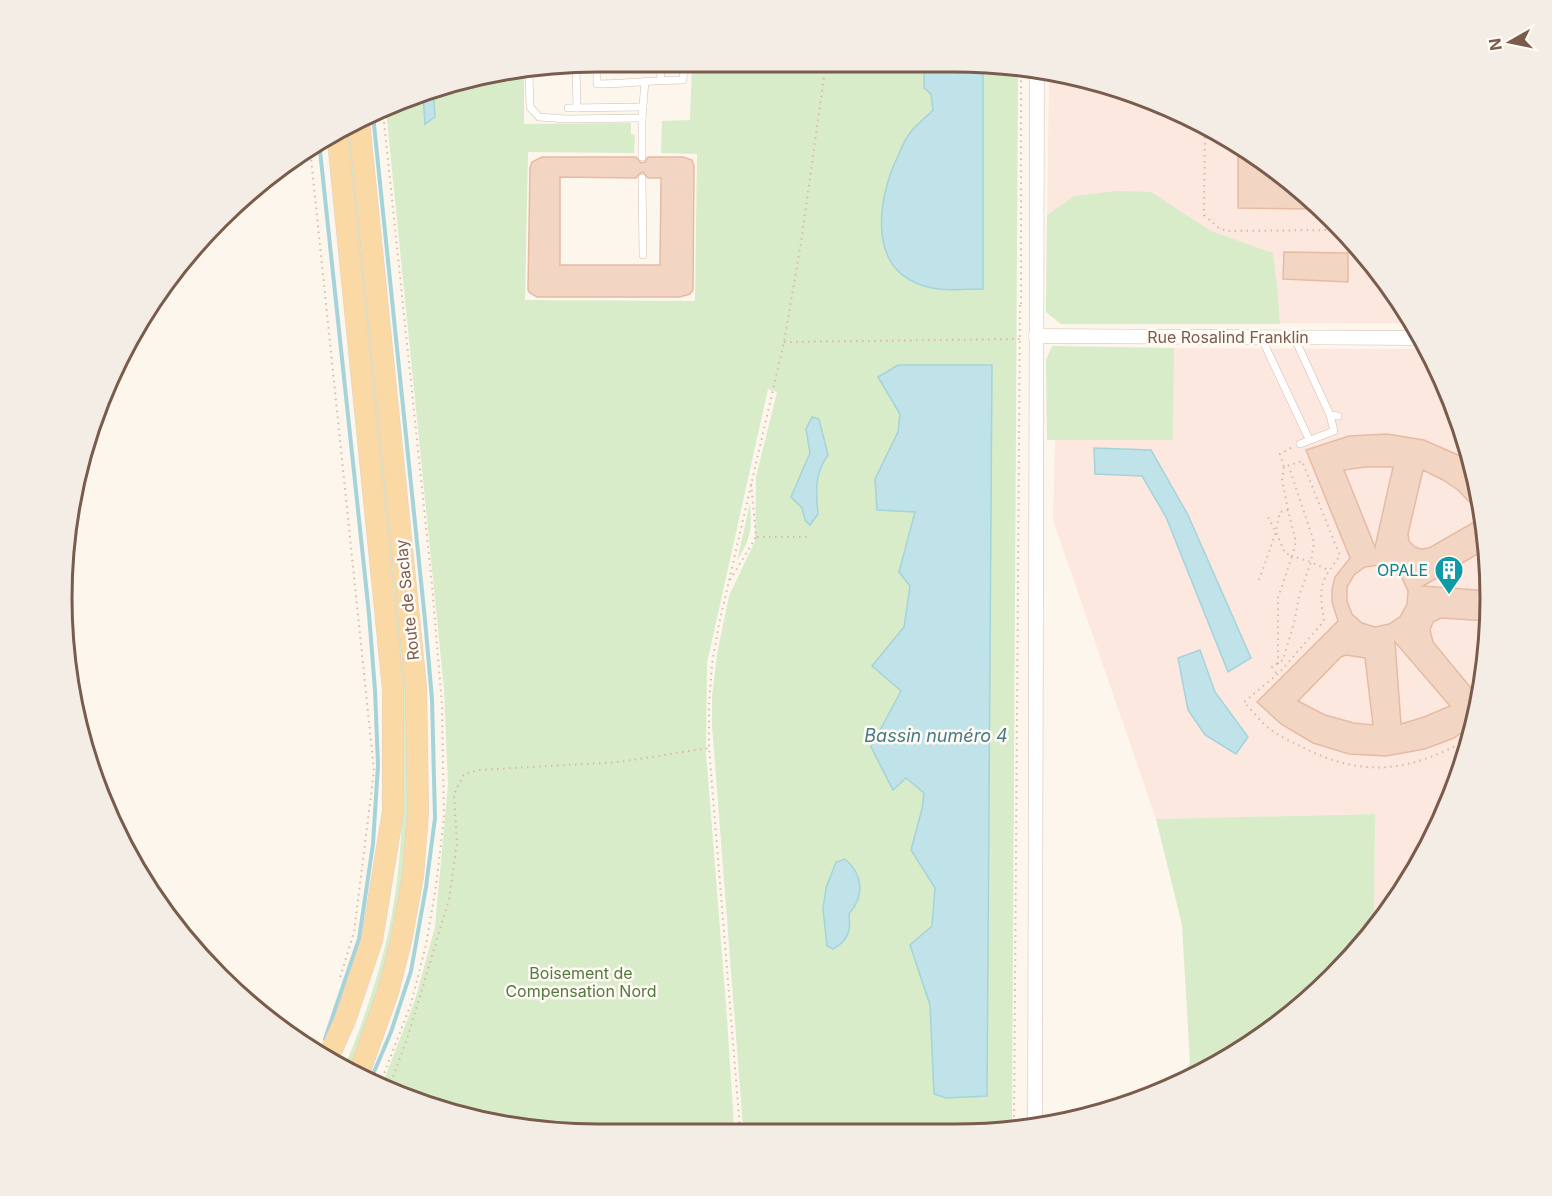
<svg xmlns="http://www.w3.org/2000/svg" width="1552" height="1196" font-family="Inter,sans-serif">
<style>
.commercial{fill:#fde8e0}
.green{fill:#d8ecc9}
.water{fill:#bfe3e8;stroke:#a5d3da;stroke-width:1.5}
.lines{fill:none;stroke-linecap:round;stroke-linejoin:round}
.stream{stroke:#a5d3da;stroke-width:4}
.building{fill:#f3d5c3;stroke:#e6bba3;stroke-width:1.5;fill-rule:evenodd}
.service-casing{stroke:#d1beb0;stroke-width:8}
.minor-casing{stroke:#d1beb0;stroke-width:15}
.primary-casing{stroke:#dad1cd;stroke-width:22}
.path{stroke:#d9b8a5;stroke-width:2;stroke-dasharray:1.5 4.5;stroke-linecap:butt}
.service{stroke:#fff;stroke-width:7}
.minor{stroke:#fff;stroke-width:14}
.primary{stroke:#fbd9a5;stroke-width:21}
.labels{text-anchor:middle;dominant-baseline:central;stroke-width:5;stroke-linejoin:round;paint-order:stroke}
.street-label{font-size:16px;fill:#7a5c4d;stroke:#fffaf3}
.culture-label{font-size:16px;fill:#0d838f;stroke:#fffaf3;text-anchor:end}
.park-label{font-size:16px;fill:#537a41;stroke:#fffaf3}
.water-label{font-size:18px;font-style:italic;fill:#437c86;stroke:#fffaf3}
.rim{fill:none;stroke:#7a5c4d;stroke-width:3}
</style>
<rect width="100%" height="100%" fill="#fdf6ec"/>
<g class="commercial">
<path d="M 1049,73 L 1093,80 L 1192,117 L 1280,172 L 1400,300 L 1412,323 L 1061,324 L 1046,312 Z"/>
<path d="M 1174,348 L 1426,349 L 1450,393 L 1480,494 L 1490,598 L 1480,703 L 1450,804 L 1400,896 L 1374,928 L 1375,814 L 1156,819 L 1053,520 L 1055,440 L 1173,440 Z"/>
</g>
<g class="green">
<path d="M 692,62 L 989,63 L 1018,67 L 1012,1122 L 981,1122 L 980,1129 L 743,1127 L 712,725 L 712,697 L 717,654 L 729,596 L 755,541 L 756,477 L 777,392 L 768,389 L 707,663 L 706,752 L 727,1018 L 734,1126 L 509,1125 L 425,1106 L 382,1085 L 415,1000 L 435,927 L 448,784 L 444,689 L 386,110 L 459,80 L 524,71 L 524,124 L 631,123 L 631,134 L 635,135 L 634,153 L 528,152 L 525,300 L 695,301 L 697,154 L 661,153 L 662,121 L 690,120 Z"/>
<path d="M 352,124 L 410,729 L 409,844 L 389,962 L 351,1069 L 345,1066 C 369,1008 390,943 397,880 C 400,858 401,836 402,815 L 345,127 Z"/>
<path d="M 1116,191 L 1151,192 L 1211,231 L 1273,253 L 1277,286 L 1280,324 L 1061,324 L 1046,312 L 1047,215 L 1074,196 Z"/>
<path d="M 1052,346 L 1174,348 L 1173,440 L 1047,440 L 1046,360 Z"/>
<path d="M 750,503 C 752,531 751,537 737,561 Z"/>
<path d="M 1375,814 L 1374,928 L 1333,978 L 1252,1044 L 1183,1078 L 1190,1063 L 1182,925 L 1156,819 Z"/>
</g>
<g class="water">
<path d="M 924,62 L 983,63 L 983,289 C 959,289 936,293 914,282 C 867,260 880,195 897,158 C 901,150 904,140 910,133 C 916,124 926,118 933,110 L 931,94 L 924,88 Z"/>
<path d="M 433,91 L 435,117 L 425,124 L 423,95 Z"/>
<path d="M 898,365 L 992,365 L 987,1096 L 946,1098 L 934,1094 L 930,1005 L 910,945 L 932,926 L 935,888 L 911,850 L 922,809 L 924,793 L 906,778 L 893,790 L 871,747 L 901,691 L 872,666 L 904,627 L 910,586 L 899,572 L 915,512 L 877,510 L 875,479 L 898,432 L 900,414 L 878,377 Z"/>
<path d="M 812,417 L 819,419 L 828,455 C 814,474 816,492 818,514 L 810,525 L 805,520 L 802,508 L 791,497 L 810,453 L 806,429 Z"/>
<path d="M 1094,448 L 1151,450 L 1188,515 L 1251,658 L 1228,672 L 1166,517 L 1142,476 L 1095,474 Z"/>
<path d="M 1200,650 L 1215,692 L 1248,737 L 1236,754 L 1205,735 L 1188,710 L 1178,658 Z"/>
<path d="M 845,859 C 863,874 865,896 849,914 C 851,930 849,940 833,949 L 827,946 L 823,909 L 826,888 L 836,862 Z"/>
</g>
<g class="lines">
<g class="stream">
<path d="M 319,141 L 369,614 L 375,690 L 378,765 L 373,844 L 359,939 L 325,1039"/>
<path d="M 371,1079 L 391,1032 L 411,971 L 426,887 L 435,818 L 432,699 L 425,620 L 373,115"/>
</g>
</g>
<g class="building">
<path d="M 1238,146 L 1280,172 L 1315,209 L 1238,208 Z"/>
<path d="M 542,157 L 636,157 L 641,163 L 645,162 L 648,157 L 683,157 L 692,160 L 694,166 L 693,290 L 690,294 L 680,297 L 537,297 L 530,293 L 528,290 L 530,168 L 532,162 ZM 643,172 L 648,178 L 661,178 L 660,265 L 560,265 L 560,177 L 636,178 L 639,174 Z"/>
<path d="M 1284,252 L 1348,253 L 1348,282 L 1283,279 Z"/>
<path d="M 1387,434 L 1424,440 L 1458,455 L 1472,466 L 1480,494 L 1482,515 L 1458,490 L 1443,480 L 1423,470 L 1408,534 L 1409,541 L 1415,547 L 1421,549 L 1429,548 L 1483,517 L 1486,549 L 1423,586 L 1490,591 L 1490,598 L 1488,621 L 1441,618 L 1433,622 L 1430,630 L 1433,642 L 1471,688 L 1483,671 L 1480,703 L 1474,723 L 1454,738 L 1425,749 L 1386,756 L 1349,754 L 1313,743 L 1281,724 L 1257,702 L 1338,621 L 1332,602 L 1332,589 L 1335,577 L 1350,558 L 1306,450 L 1349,436 ZM 1365,467 L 1393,467 L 1375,547 L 1344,470 ZM 1379,565 L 1392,569 L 1402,578 L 1408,591 L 1407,604 L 1400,617 L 1389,624 L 1375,627 L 1362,623 L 1352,614 L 1347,601 L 1347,587 L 1354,575 L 1365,567 ZM 1395,642 L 1450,706 L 1424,717 L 1401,724 ZM 1346,655 L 1365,658 L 1373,725 L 1354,723 L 1325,715 L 1298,701 L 1341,657 Z"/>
</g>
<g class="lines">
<g class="service-casing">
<g id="service">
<path d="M 597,62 L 597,84 C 626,84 654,80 683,80 L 684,62"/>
<path d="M 660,62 L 661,80"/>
<path d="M 576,64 L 577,108"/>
<path d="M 529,71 L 530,107 L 539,117 L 566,119 L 642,118"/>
<path d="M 568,108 L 643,107"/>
<path d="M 642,157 L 642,118 L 645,81"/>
<path d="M 642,178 L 643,255"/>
<path d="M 1261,337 L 1308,437"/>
<path d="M 1294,337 L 1330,415 L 1338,416"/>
<path d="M 1300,444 L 1334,431 L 1330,415"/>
</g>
</g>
<g class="minor-casing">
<g id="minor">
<path d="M 1036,336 L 1420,338"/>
<path d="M 1035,1127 L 1037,71"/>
</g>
</g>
<g class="primary-casing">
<g id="primary">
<path d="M 328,1058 L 345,1020 L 372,940 L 393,811 L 393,689 L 337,130"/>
<path d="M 359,1073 L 388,992 L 401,941 L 413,876 L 418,812 L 416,688 L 359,121"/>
</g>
</g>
<g class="path">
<path d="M 1205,125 L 1204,215 L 1219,228 L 1227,231 L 1335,230"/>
<path d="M 310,148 L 374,771 L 354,932 L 339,981"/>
<path d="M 1021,304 L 1021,68"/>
<path d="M 784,342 L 1020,339"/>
<path d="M 1291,448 L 1280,454 L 1284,467 L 1302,461 L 1340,556 C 1319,582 1319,589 1324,621 L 1280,672 L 1244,702 C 1252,710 1260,722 1270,729 C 1280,737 1294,743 1306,749 C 1367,779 1412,770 1469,739"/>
<path d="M 1284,467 L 1282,479 L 1288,510"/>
<path d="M 757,537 L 811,537"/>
<path d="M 730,580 L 756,537 L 751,482"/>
<path d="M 1259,580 L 1276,532 L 1267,515"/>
<path d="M 1278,664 L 1278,598 L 1292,556 L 1285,553 L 1276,532 L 1280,512 L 1288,510 L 1296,542 L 1292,556 L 1311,562 L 1328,570"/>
<path d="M 1276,673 L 1272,667 L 1283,660 L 1295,619 L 1299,596 L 1311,562 L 1314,542 L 1289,467"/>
<path d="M 380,1084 L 411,1004 L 426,945 L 436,886 L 444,817 L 442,705 L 432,585 L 383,112"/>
<path d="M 389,1088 L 409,1033 L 449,899 L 457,843 L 454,794 L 464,774 L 479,770 L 619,762 L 709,748"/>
<path d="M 521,1128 L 1008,1130 L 1014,1127 L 1020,305"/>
<path d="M 740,1129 L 709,748 L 709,704 L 712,664 L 719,624 L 784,342 L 801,243 L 826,62"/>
</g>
<use href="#service" class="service"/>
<use href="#minor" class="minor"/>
<use href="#primary" class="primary"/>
</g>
<defs>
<g id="building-pin" transform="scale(1.5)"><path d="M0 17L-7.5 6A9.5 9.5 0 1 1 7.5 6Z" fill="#0f9aa8" stroke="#fffaf3"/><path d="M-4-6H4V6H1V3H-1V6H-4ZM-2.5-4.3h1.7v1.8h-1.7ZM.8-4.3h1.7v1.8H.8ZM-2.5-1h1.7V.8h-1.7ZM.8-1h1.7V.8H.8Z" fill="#fff"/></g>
</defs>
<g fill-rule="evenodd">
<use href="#building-pin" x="1449" y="570"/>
</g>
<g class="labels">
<g class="street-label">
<text x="1228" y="337">Rue Rosalind Franklin</text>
<text transform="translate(407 600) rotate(-96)">Route de Saclay</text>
</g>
<g class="culture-label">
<text x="1428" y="570">OPALE</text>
</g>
<g class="park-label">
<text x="581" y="973">Boisement de<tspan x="581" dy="18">Compensation Nord</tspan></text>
</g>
<g class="water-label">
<text x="936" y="735">Bassin numéro 4</text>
</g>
</g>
<path d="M0 0H1552V1196H0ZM598 72H954A526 526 0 0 1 1480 598V598A526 526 0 0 1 954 1124H598A526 526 0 0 1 72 598V598A526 526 0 0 1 598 72Z" fill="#f4ede6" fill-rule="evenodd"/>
<path class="rim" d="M598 72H954A526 526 0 0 1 1480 598V598A526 526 0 0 1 954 1124H598A526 526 0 0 1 72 598V598A526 526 0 0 1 598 72Z"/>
<g transform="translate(1510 42) rotate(261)" stroke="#fffaf3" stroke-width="4.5" paint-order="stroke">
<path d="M0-4.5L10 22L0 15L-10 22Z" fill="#7a5c4d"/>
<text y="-9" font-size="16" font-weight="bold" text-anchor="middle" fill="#7a5c4d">N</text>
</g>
</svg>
